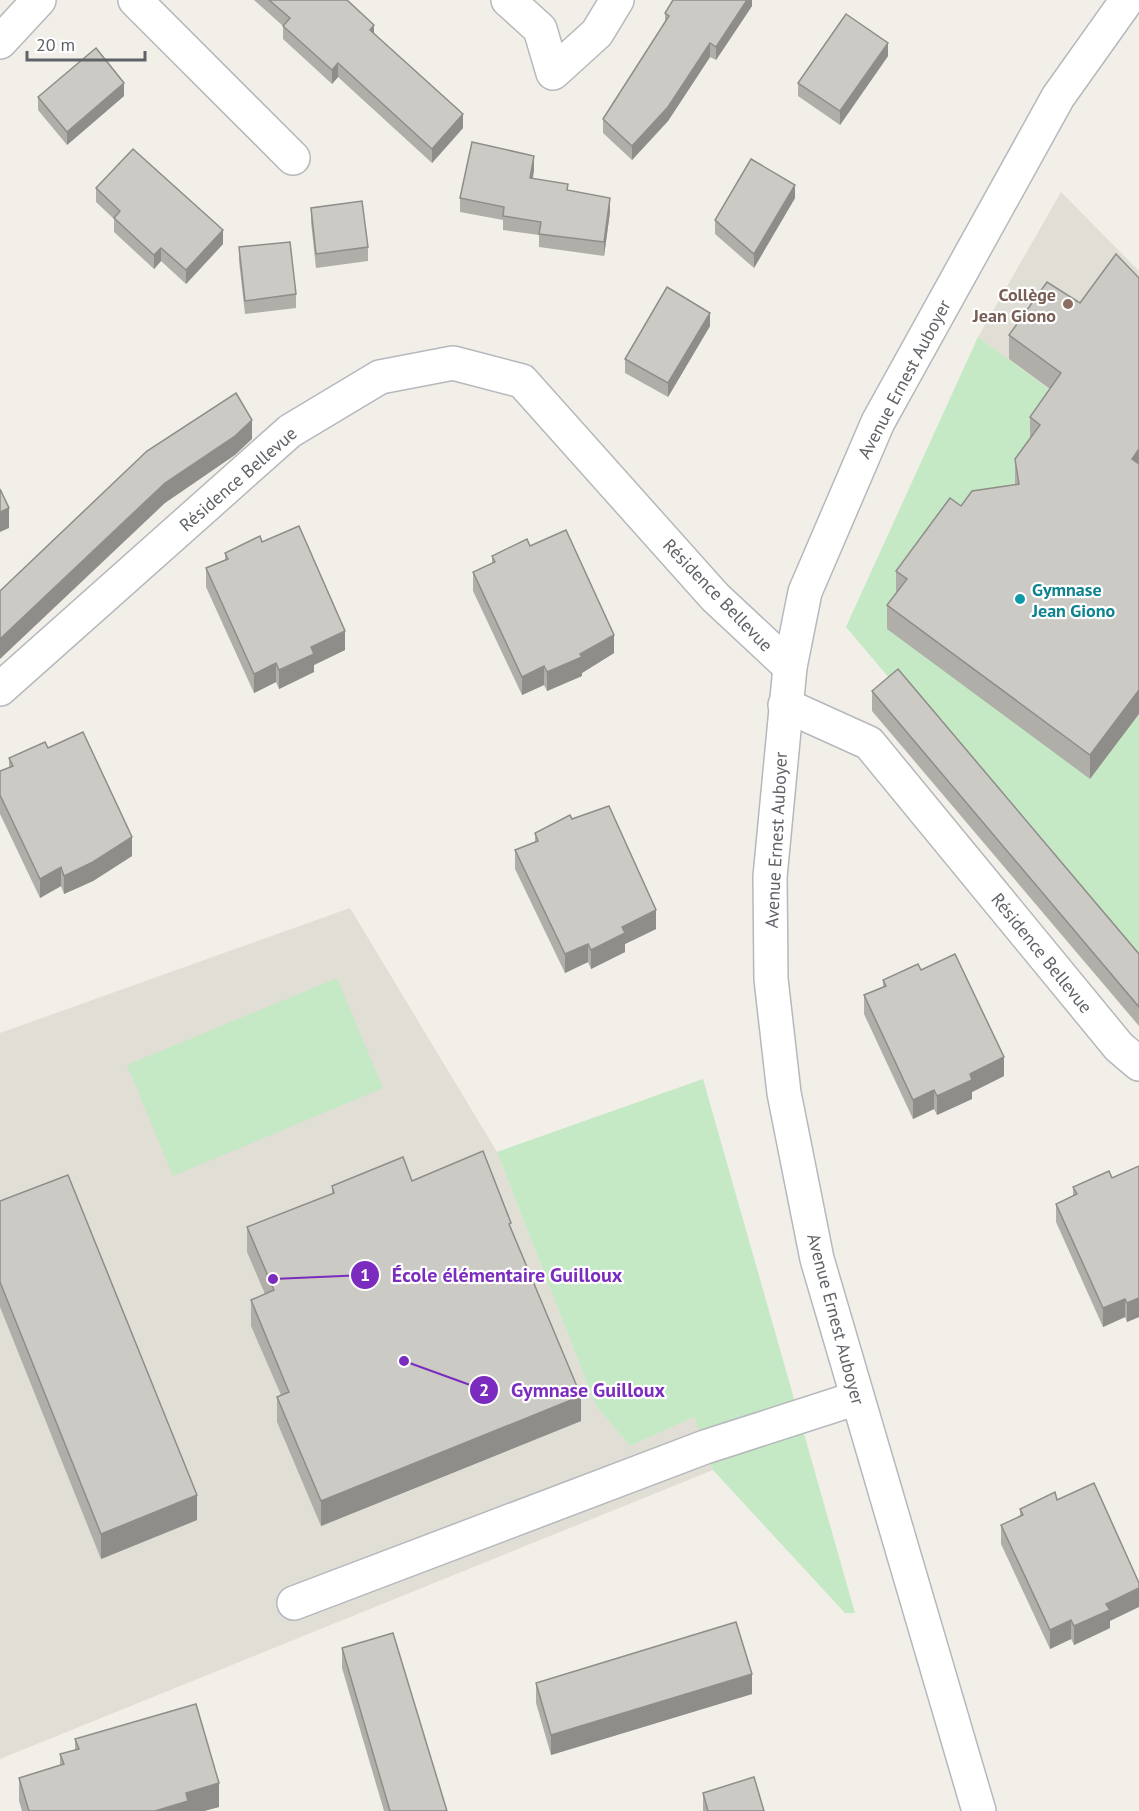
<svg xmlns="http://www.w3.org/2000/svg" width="1139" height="1811" font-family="'PT Sans',sans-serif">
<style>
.education{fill:#e1ded6}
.green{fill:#c5e8c5}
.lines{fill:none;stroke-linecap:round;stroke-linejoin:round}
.minor-casing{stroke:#b5b8bc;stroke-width:36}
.minor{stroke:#fff;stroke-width:33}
.wall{fill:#afaea9}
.shaded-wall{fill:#8f8d8a}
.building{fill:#cccac5;stroke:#8f8d8a;stroke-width:1.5}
.education-dot{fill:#8d6e63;stroke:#fff;stroke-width:2}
.culture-dot{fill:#0f9aa8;stroke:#fff;stroke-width:2}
.labels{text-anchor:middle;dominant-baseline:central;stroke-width:4.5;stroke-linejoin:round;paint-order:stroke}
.education-label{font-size:18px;font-weight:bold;fill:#785e54;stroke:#fff;text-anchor:end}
.street-label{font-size:18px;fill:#5f6368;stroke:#fff}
.culture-label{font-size:18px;font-weight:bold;fill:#0d838f;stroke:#fff;text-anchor:start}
.leader{fill:none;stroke:#7b2cbf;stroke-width:2}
.callout-dot{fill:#7b2cbf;stroke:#fff;stroke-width:2}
.mark-label{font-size:18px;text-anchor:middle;font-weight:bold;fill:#fff}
.callout-label{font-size:20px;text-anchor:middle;font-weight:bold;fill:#7b2cbf;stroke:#fff;stroke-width:4.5;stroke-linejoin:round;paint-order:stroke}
</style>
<rect width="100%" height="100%" fill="#f1efe8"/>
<g class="education">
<path d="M 1061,192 L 1139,271 L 1139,455 L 978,337 Z"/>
<path d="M 350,908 L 497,1152 L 596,1406 L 630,1446 L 694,1417 L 713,1470 L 0,1759 L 0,1033 Z"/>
</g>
<g class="green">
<path d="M 978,337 L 1139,455 L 1139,973 L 846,627 Z"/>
<path d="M 337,978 L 383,1088 L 173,1176 L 127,1065 Z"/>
<path d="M 703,1079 L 855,1613 L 845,1613 L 713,1470 L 694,1417 L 630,1446 L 596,1406 L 497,1152 Z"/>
</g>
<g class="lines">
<g class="minor-casing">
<g id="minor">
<path d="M 135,0 L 293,158"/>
<path d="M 508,0 L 540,29 L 553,73 L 597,33 L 617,0"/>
<path d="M 0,42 L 39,0"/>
<path d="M 0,689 L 290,431 L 380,377 L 453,363 L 522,381 L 715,597 L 790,667"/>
<path d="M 785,705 L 869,743 L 1119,1047 L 1139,1064"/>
<path d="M 294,1603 L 705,1447 L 857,1398"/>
<path d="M 979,1811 L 817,1259 L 784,1093 L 771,979 L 770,877 L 790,667 L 805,592 L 878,422 L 1058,97 L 1127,0"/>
</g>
</g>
<use href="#minor" class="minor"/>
</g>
<g class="wall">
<path d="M 254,0 L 347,0 L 374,34 L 463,128 L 432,163 L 338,77 L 332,84 L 283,39 L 283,26 Z"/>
<path d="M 752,0 L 752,6 L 716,60 L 710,57 L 668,121 L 632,160 L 603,133 L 603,119 L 665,23 L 665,13 Z"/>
<path d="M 888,56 L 840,125 L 798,96 L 798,83 Z"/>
<path d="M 124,96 L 67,145 L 38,110 L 38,97 Z"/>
<path d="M 534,170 L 533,178 L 568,191 L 610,212 L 604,256 L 539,247 L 539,235 L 503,230 L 503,220 L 460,212 L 460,198 Z"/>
<path d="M 96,188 L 223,244 L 186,284 L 161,261 L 154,269 L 114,232 L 114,219 L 96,202 Z"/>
<path d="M 795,198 L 754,268 L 715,234 L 715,220 Z"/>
<path d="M 311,208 L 368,247 L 368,261 L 316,268 L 311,222 Z"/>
<path d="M 239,247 L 296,294 L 296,308 L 245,314 L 239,261 Z"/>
<path d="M 1116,254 L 1090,779 L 887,629 L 887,605 L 896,594 L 896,571 L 961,506 L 1015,485 L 1015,459 L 1030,439 L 1030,417 L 1050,389 L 1009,359 L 1009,335 L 1080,303 Z"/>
<path d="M 710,326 L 668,397 L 625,373 L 625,359 Z"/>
<path d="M 262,542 L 345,650 L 314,665 L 314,672 L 279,689 L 276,682 L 254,693 L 206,587 L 206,568 L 225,560 L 225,553 Z"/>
<path d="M 530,546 L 614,653 L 582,673 L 582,676 L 547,691 L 544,685 L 522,695 L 473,591 L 473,572 L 492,564 L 492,556 Z"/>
<path d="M 872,691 L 1139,954 L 1139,1026 L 872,711 Z"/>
<path d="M 48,748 L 132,856 L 93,881 L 64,894 L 61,886 L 40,898 L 0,814 L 0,771 L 9,768 L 9,758 Z"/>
<path d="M 572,819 L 656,929 L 625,944 L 625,952 L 591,969 L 588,962 L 565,973 L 515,869 L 515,850 L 535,843 L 535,833 Z"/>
<path d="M 921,970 L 1004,1076 L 972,1092 L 972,1099 L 937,1115 L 934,1109 L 913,1119 L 864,1014 L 864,995 L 883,987 L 883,980 Z"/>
<path d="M 1139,1166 L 1139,1317 L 1127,1322 L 1125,1317 L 1103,1327 L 1056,1222 L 1056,1204 L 1073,1196 L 1073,1187 L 1112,1178 Z"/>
<path d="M 412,1181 L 511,1230 L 581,1421 L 321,1526 L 277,1422 L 277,1397 L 281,1395 L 251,1326 L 251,1300 L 265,1294 L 247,1252 L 247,1227 L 332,1194 L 332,1186 Z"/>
<path d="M 0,1201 L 197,1520 L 101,1559 L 0,1307 Z"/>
<path d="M 1057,1500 L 1110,1621 L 1110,1628 L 1074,1645 L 1071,1639 L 1050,1649 L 1001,1544 L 1001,1525 L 1020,1517 L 1020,1509 Z"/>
<path d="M 342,1648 L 447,1811 L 384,1811 L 342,1668 Z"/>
<path d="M 536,1683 L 752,1694 L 551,1755 L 536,1703 Z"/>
<path d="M 75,1739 L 219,1807 L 204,1811 L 22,1811 L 19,1801 L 19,1778 L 60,1765 L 60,1754 L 75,1750 Z"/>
<path d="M 703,1793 L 764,1811 L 703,1811 Z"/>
</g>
<g class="shaded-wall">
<path d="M 746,0 L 752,0 L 752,6 L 716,60 L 716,47 Z"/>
<path d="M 374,25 L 374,38 L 370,30 Z"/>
<path d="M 710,43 L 710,57 L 668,121 L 632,160 L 632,146 Z"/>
<path d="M 888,43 L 888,56 L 840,125 L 840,111 Z"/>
<path d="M 338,63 L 338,77 L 332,84 L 332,70 Z"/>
<path d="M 124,83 L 124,96 L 67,145 L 67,132 Z"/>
<path d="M 463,114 L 463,128 L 432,163 L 432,149 Z"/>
<path d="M 534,156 L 534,170 L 530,192 L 530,178 Z"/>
<path d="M 795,185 L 795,198 L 754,268 L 754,254 Z"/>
<path d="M 610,198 L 610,212 L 604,256 L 604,242 Z"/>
<path d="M 223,230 L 223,244 L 186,284 L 186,270 Z"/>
<path d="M 161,248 L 161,261 L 154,269 L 154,255 Z"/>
<path d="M 710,313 L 710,326 L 668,397 L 668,383 Z"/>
<path d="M 252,420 L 252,439 L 235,455 L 165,503 L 0,659 L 0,639 L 165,483 Z"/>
<path d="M 1139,449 L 1139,473 L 1132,459 Z"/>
<path d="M 9,508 L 9,528 L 0,532 L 0,512 Z"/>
<path d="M 345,631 L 345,650 L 314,665 L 314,672 L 279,689 L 279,670 L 311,647 Z"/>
<path d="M 614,635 L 614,653 L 582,673 L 582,676 L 547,691 L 547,672 L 580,654 Z"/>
<path d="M 276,663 L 276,682 L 254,693 L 254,674 Z"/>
<path d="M 544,666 L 544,685 L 522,695 L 522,677 Z"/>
<path d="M 1139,690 L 1139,714 L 1090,779 L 1090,755 Z"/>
<path d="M 132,837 L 132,856 L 93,881 L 64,894 L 64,876 Z"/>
<path d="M 61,867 L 61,886 L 40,898 L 40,879 Z"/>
<path d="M 656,910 L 656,929 L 625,944 L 625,952 L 591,969 L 591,950 L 622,927 Z"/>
<path d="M 588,944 L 588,962 L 565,973 L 565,954 Z"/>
<path d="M 1004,1057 L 1004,1076 L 972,1092 L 972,1099 L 937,1115 L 937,1096 L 970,1074 Z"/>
<path d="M 934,1090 L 934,1109 L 913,1119 L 913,1100 Z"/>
<path d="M 1139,1298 L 1139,1317 L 1127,1322 L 1127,1303 Z"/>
<path d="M 1125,1299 L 1125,1317 L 1103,1327 L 1103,1308 Z"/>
<path d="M 581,1396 L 581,1421 L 321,1526 L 321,1501 Z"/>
<path d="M 197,1495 L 197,1520 L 101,1559 L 101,1534 Z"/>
<path d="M 1139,1588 L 1139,1607 L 1110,1621 L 1110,1628 L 1074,1645 L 1074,1626 L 1106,1604 Z"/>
<path d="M 1071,1620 L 1071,1639 L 1050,1649 L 1050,1630 Z"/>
<path d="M 752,1674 L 752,1694 L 551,1755 L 551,1735 Z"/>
<path d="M 219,1783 L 219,1807 L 204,1811 L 155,1811 L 186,1793 Z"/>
</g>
<g class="building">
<path d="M 269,0 L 347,0 L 374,25 L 370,30 L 463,114 L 432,149 L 338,63 L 332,70 L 283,26 L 290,18 Z"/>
<path d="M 673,0 L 747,0 L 716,47 L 710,43 L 668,107 L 632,146 L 603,119 L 669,16 L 665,13 Z"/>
<path d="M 846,14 L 888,43 L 840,111 L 798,83 Z"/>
<path d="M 96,48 L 124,83 L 67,132 L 38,97 Z"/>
<path d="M 472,142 L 534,156 L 530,178 L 568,184 L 567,190 L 610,198 L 604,242 L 539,234 L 541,222 L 503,216 L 504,207 L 460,198 Z"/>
<path d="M 133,149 L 223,230 L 186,270 L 161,248 L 154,255 L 142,244 L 114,218 L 120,211 L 96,188 Z"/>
<path d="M 751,159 L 795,185 L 754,254 L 715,220 Z"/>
<path d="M 362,201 L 368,247 L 316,254 L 311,208 Z"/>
<path d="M 290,242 L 296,294 L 245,301 L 239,247 Z"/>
<path d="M 1116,254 L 1139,278 L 1139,449 L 1132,459 L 1139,464 L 1139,690 L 1090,755 L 887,605 L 907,579 L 896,571 L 950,498 L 961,506 L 972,491 L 1019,484 L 1015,459 L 1040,425 L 1030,417 L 1061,373 L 1009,335 L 1047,282 L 1080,303 Z"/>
<path d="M 667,287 L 710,313 L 668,383 L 625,359 Z"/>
<path d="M 236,393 L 252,420 L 235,436 L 165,483 L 0,639 L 0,591 L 147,451 Z"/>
<path d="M 0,489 L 9,508 L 0,512 Z"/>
<path d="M 299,526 L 345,631 L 311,647 L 314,654 L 279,670 L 276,663 L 254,674 L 206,568 L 228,559 L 225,553 L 260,536 L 262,542 Z"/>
<path d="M 566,530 L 614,635 L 580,654 L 582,657 L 547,672 L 544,666 L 522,677 L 473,572 L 495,562 L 492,556 L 527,539 L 530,546 Z"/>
<path d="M 898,669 L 1139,954 L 1139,1007 L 872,691 Z"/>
<path d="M 83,732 L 132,837 L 93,862 L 64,876 L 61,867 L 40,879 L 0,795 L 0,771 L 13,766 L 9,758 L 45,742 L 48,748 Z"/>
<path d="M 609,806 L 656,910 L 622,927 L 625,933 L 591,950 L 588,944 L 565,954 L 515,850 L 538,841 L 535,833 L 570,815 L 572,819 Z"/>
<path d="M 955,954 L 1004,1057 L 970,1074 L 972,1080 L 937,1096 L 934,1090 L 913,1100 L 864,995 L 886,986 L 883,980 L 918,964 L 921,970 Z"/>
<path d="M 483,1151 L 511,1223 L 509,1224 L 581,1396 L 321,1501 L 277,1397 L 289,1392 L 251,1300 L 274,1290 L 247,1227 L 334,1193 L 332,1186 L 403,1157 L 412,1181 Z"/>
<path d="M 1139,1166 L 1139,1298 L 1127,1303 L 1125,1299 L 1103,1308 L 1056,1204 L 1077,1194 L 1073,1187 L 1109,1171 L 1112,1178 Z"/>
<path d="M 68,1175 L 197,1495 L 101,1534 L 0,1282 L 0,1201 Z"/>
<path d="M 1094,1483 L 1139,1583 L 1139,1588 L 1106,1604 L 1110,1610 L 1074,1626 L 1071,1620 L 1050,1630 L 1001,1525 L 1023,1515 L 1020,1509 L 1055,1492 L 1057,1500 Z"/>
<path d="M 736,1622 L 752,1674 L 551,1735 L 536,1683 Z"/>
<path d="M 393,1633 L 447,1811 L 390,1811 L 342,1648 Z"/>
<path d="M 196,1704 L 219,1783 L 186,1793 L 188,1801 L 155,1811 L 29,1811 L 19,1778 L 64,1764 L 60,1754 L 79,1749 L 75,1739 Z"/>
<path d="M 754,1777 L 764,1811 L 708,1811 L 703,1793 Z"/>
</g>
<circle class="education-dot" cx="1068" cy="304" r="6"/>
<circle class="culture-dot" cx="1020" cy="599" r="6"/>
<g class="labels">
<g class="education-label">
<text x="1056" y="294">Collège<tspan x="1056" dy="21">Jean Giono</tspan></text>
</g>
<g class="street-label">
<text transform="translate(904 379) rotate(-62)">Avenue Ernest Auboyer</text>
<text transform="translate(238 479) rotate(-41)">Résidence Bellevue</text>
<text transform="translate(718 595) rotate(46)">Résidence Bellevue</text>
<text transform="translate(776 840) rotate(-87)">Avenue Ernest Auboyer</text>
<text transform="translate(1042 953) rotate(51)">Résidence Bellevue</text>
<text transform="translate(836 1319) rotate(75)">Avenue Ernest Auboyer</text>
</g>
<g class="culture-label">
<text x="1032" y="589">Gymnase<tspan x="1032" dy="21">Jean Giono</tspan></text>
</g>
</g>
<path class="leader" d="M273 1279L365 1275M404 1361L484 1390"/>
<g class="callout-dot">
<circle cx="273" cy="1279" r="6"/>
<circle cx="404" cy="1361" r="6"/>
<circle cx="365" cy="1275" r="15"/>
<circle cx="484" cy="1390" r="15"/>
</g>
<g class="mark-label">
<text x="365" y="1281">1</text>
<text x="484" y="1396">2</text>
</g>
<g class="callout-label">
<text x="507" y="1282">École élémentaire Guilloux</text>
<text x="588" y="1397">Gymnase Guilloux</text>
</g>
<path d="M27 51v9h118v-9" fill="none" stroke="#5f6368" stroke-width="3"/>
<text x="36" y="51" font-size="18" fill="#5f6368" stroke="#ffffff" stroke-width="4.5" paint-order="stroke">20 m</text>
</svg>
